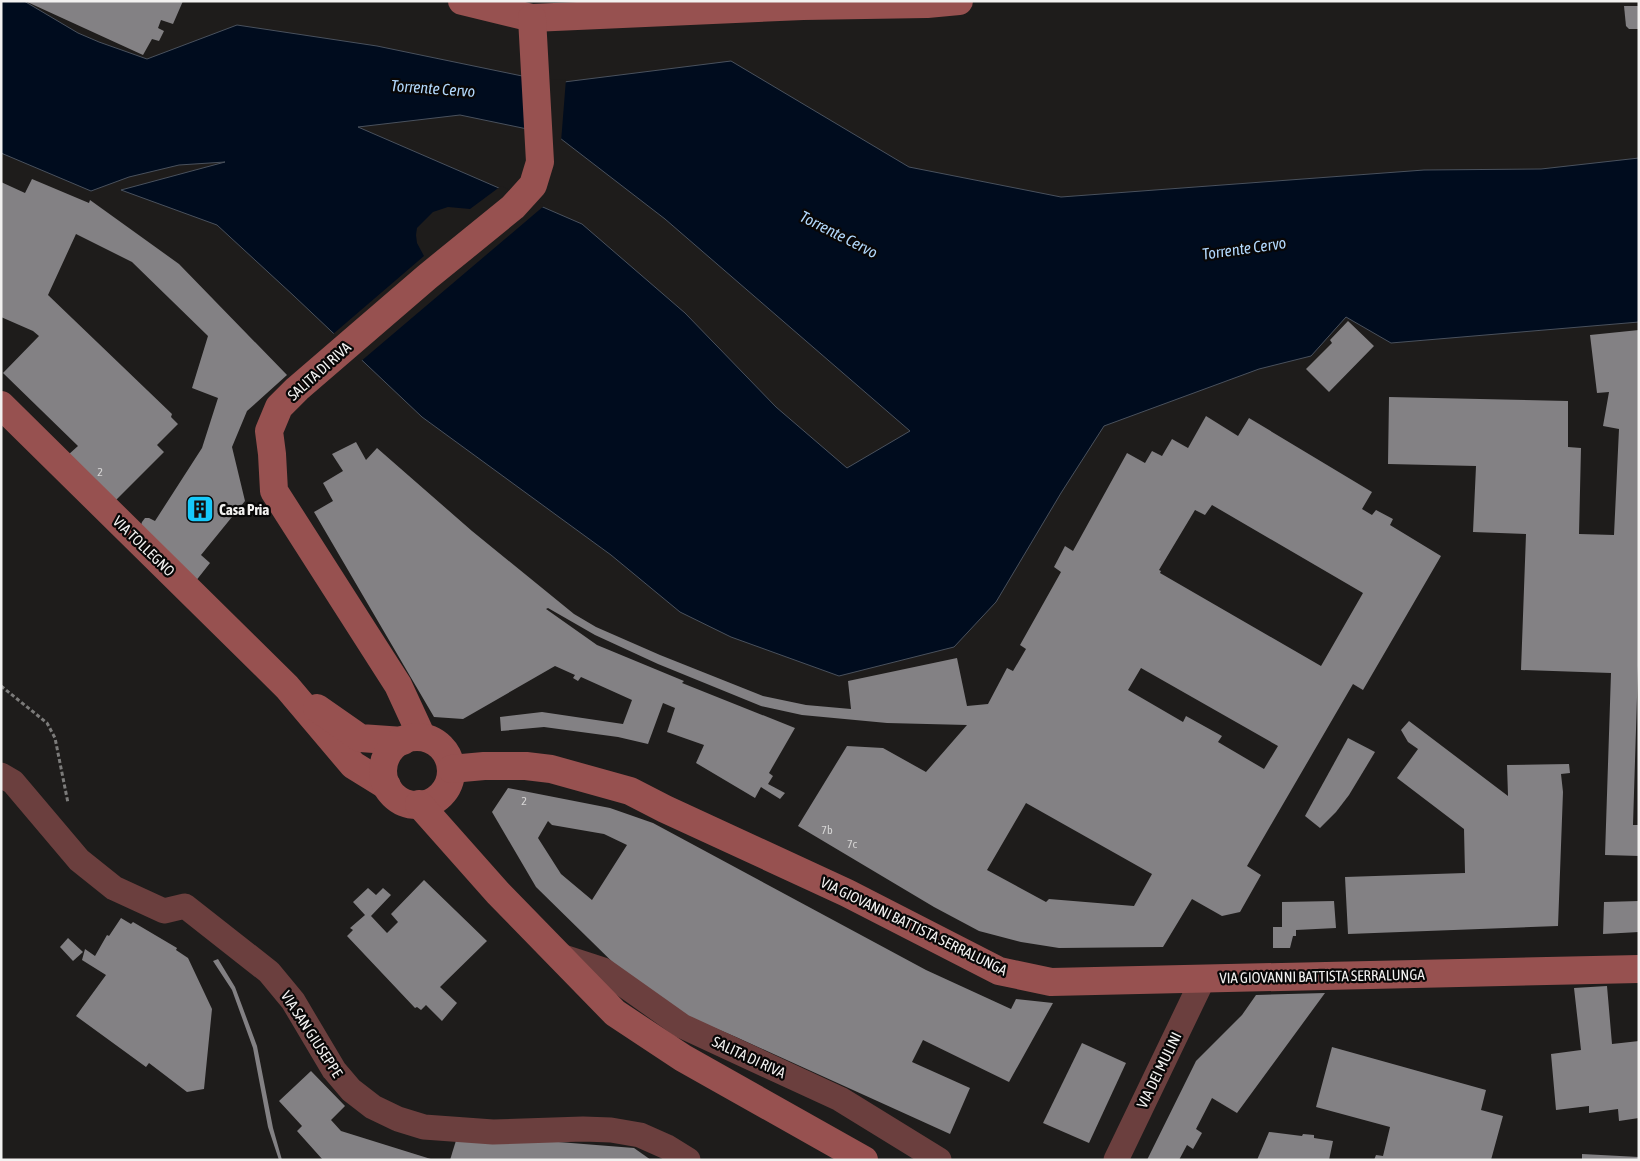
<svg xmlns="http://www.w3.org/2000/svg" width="1640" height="1161" font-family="'Asap Condensed',sans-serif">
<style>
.water{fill:#000c1e;stroke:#49515d;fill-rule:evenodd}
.pier{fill:#1e1c1b}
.building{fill:#838184;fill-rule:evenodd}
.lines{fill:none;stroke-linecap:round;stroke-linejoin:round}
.path{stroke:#7c7b7a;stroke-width:3;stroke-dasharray:4 2.5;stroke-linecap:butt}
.street{stroke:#6b3f3e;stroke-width:25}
.secondary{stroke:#975150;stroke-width:28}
.labels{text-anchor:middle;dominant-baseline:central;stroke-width:4.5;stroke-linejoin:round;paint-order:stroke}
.number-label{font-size:12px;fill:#d6d5d5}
.street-label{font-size:15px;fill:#f2f1f0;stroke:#080707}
.poi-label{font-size:15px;font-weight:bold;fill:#f2f1f0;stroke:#080707;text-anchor:start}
.water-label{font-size:16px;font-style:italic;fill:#b2d8fc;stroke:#080707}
</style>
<rect width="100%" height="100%" fill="#1e1c1b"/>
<path class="water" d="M 1,1 L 24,1 L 78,33 L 99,42 L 147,59 L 237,25 L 377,46 L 556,83 L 731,61 L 909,167 L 1061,197 L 1424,170 L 1541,169 L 1639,158 L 1639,322 L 1391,343 L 1346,317 L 1311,356 L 1259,369 L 1104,426 L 1061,493 L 996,602 L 954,647 L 839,676 L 731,637 L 680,612 L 611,555 L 422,417 L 294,296 L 217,225 L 121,190 L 225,162 L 179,165 L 129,177 L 91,191 L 1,153 ZM 460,115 L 556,135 L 665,219 L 910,431 L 847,468 L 776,407 L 685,313 L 582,224 L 358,127 Z"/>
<g class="pier">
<path d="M 534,76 L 556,80 L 566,79 L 561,142 L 555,137 L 530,132 Z"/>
<path d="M 501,186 L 545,205 L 360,362 L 332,335 L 424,256 L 417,243 L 416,235 L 417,228 L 433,212 L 448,207 L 470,209 Z"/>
</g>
<g class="building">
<path d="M 25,1 L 183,1 L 173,24 L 161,20 L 158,28 L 164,31 L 159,41 L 152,39 L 143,55 Z"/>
<path d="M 1624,6 L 1639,6 L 1639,29 L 1629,29 L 1626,26 Z"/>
<path d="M 32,179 L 89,203 L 90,200 L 179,264 L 287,375 L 247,411 L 232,447 L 245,501 L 201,555 L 210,563 L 195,582 L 141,525 L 142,522 L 145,518 L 149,518 L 155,521 L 202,448 L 218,398 L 192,388 L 208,336 L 132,262 L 76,234 L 48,295 L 172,414 L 171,417 L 178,424 L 157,445 L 164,452 L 115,501 L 68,455 L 78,446 L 3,373 L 39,336 L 33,331 L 1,317 L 1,182 L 25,193 Z"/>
<path d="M 1348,321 L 1374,346 L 1329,392 L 1306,369 L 1332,343 L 1330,340 Z"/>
<path d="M 1639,330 L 1639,634 L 1633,825 L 1639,825 L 1639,856 L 1605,855 L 1611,673 L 1521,670 L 1526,534 L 1473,532 L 1476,466 L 1388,464 L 1389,397 L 1568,401 L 1568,447 L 1581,448 L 1579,534 L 1614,535 L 1619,429 L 1603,426 L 1609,392 L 1597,393 L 1590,335 Z"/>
<path d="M 1206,416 L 1238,436 L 1249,418 L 1372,492 L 1362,509 L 1372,515 L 1376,510 L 1393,519 L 1390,525 L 1441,556 L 1363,690 L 1353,684 L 1247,866 L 1261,875 L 1240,912 L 1222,916 L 1192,899 L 1163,947 L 1059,948 L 1021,942 L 979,931 L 934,907 L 798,826 L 847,746 L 883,748 L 926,772 L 967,725 L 887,723 L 802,715 L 761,706 L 658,664 L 595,635 L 548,608 L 546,609 L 597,645 L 684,681 L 682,683 L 795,728 L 769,773 L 773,776 L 768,784 L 785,793 L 780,799 L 761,787 L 755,798 L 696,763 L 704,745 L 667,732 L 675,708 L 663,703 L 648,744 L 618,737 L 544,727 L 501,731 L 500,717 L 542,712 L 623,724 L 632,700 L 581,677 L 578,681 L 573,678 L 575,675 L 555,666 L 463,719 L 434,717 L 314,512 L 333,501 L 323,483 L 343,471 L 332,454 L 356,442 L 366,460 L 377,448 L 472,531 L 574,614 L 596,627 L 660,655 L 763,696 L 806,705 L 851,709 L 848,681 L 957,658 L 967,706 L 988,704 L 1007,668 L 1013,671 L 1026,649 L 1020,645 L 1061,572 L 1054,567 L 1065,546 L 1073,551 L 1127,453 L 1145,463 L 1152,451 L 1162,456 L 1172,439 L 1188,448 ZM 1212,505 L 1363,593 L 1321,666 L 1160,573 L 1161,571 L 1159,570 L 1195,510 L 1205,515 ZM 1141,668 L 1278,746 L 1264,769 L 1218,742 L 1222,736 L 1186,716 L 1183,722 L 1128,690 ZM 1026,803 L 1152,874 L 1134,906 L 1049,899 L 1046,902 L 987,870 Z"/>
<path d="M 1409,721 L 1508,796 L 1507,765 L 1569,764 L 1570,773 L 1561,774 L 1563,792 L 1558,926 L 1348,934 L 1345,877 L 1465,873 L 1464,829 L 1397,778 L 1418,749 L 1408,742 L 1401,730 Z"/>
<path d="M 1348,738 L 1375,752 L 1349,795 L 1336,812 L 1320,828 L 1305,816 Z"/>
<path d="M 508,788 L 610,808 L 653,823 L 926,970 L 1011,1009 L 1016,999 L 1053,1003 L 1009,1082 L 923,1040 L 912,1062 L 970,1088 L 950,1134 L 736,1037 L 675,1011 L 640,989 L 536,887 L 492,812 ZM 548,821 L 552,825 L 604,834 L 627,845 L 592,900 L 561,874 L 538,838 Z"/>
<path d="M 424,880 L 487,941 L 440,987 L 457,1003 L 442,1021 L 426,1005 L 421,1010 L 417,1007 L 415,1008 L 347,936 L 353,930 L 350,928 L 365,915 L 353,902 L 368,888 L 376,895 L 383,888 L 391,895 L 371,916 L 387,933 L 398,922 L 391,914 Z"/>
<path d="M 1334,901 L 1336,928 L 1296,930 L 1296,936 L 1293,936 L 1290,948 L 1273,948 L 1273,927 L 1282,927 L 1282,902 Z"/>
<path d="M 1639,901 L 1639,932 L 1603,934 L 1604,902 Z"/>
<path d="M 121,918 L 131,924 L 133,922 L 177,948 L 176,950 L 188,958 L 212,1009 L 204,1089 L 187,1092 L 149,1063 L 146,1067 L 76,1016 L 106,975 L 82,960 L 85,949 L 95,956 L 107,935 L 109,936 Z"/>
<path d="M 68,938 L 83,952 L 73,961 L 60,947 Z"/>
<path d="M 218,959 L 235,987 L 257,1046 L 273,1128 L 282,1160 L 279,1160 L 268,1127 L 253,1048 L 232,990 L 213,961 Z"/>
<path d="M 1607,986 L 1612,1044 L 1639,1041 L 1639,1118 L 1619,1121 L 1618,1109 L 1589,1113 L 1589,1106 L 1556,1110 L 1551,1054 L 1581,1050 L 1574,988 Z"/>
<path d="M 1325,993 L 1237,1113 L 1212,1098 L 1196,1129 L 1202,1133 L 1193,1149 L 1187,1145 L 1179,1160 L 1147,1160 L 1196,1061 L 1242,1015 L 1256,995 Z"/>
<path d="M 1082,1043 L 1126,1063 L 1089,1143 L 1043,1123 Z"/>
<path d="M 1332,1047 L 1486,1090 L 1481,1110 L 1503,1116 L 1491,1160 L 1374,1160 L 1376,1155 L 1383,1156 L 1390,1127 L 1316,1107 Z"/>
<path d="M 311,1071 L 345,1106 L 331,1120 L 341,1131 L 434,1160 L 323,1160 L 297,1131 L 302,1126 L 279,1101 Z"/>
<path d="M 1269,1132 L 1302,1136 L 1303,1134 L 1314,1135 L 1314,1138 L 1333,1141 L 1329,1160 L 1257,1160 Z"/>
<path d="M 458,1134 L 634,1148 L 651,1160 L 450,1160 Z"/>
<path d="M 1582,1154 L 1639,1157 L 1639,1159 L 1582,1160 Z"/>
</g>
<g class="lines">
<path class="path" d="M 1,686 L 47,723 L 55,738 L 68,803"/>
<g class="street">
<path d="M 1,775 L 13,782 L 79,860 L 114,888 L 164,911 L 185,906 L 269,972 L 293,1001 L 334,1070 L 351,1090 L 373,1107 L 398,1119 L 424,1127 L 493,1132 L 583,1129 L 611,1130 L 640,1135 L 667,1147 L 688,1160"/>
<path d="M 560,956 L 603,970 L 682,1026 L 840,1099 L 939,1160"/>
<path d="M 1116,1160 L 1203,979"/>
</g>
<g class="secondary">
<path d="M 462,1 L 532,18 L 803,6 L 927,4 L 959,1"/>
<path d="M 1,405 L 287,687 L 353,765 L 387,786"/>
<path d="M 317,708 L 360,738 L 403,741"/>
<path d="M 422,737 L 398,685 L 274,491 L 272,454 L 269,431 L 279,407 L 297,389 L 427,277 L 513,207 L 533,185 L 540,162 L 532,18"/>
<circle cx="417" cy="771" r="34"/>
<path d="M 451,769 L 484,766 L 526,766 L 551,769 L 630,791 L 665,809 L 847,893 L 999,971 L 1051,982 L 1639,969"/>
<path d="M 419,804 L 498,893 L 615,1013 L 683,1058 L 864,1160"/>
</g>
</g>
<defs>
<g id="building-square" transform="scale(1.4375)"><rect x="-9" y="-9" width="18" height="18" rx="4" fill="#17cafb" stroke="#080707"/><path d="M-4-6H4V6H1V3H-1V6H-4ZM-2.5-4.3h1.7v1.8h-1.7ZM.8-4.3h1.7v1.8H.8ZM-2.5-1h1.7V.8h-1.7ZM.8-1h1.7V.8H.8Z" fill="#111"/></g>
</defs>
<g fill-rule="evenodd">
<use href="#building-square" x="200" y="509"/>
</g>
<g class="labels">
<g class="number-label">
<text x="100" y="472">2</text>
<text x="524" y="801">2</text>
<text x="827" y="830">7b</text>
<text x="852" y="844">7c</text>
</g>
<g class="street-label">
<text transform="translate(319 371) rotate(-42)">SALITA DI RIVA</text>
<text transform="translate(144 546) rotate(44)">VIA TOLLEGNO</text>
<text transform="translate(914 926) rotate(26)">VIA GIOVANNI BATTISTA SERRALUNGA</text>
<text transform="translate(1322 976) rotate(-1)">VIA GIOVANNI BATTISTA SERRALUNGA</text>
<text transform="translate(312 1034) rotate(57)">VIA SAN GIUSEPPE</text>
<text transform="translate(749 1057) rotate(25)">SALITA DI RIVA</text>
<text transform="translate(1159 1070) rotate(-64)">VIA DEI MULINI</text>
</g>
<g class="poi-label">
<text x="219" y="509">Casa Pria</text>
</g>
<g class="water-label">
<text transform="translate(433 88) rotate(4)">Torrente Cervo</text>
<text transform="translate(839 234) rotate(27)">Torrente Cervo</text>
<text transform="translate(1244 248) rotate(-8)">Torrente Cervo</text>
</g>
</g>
<rect width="1640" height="1161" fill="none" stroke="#f2f1f0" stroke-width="5"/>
</svg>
